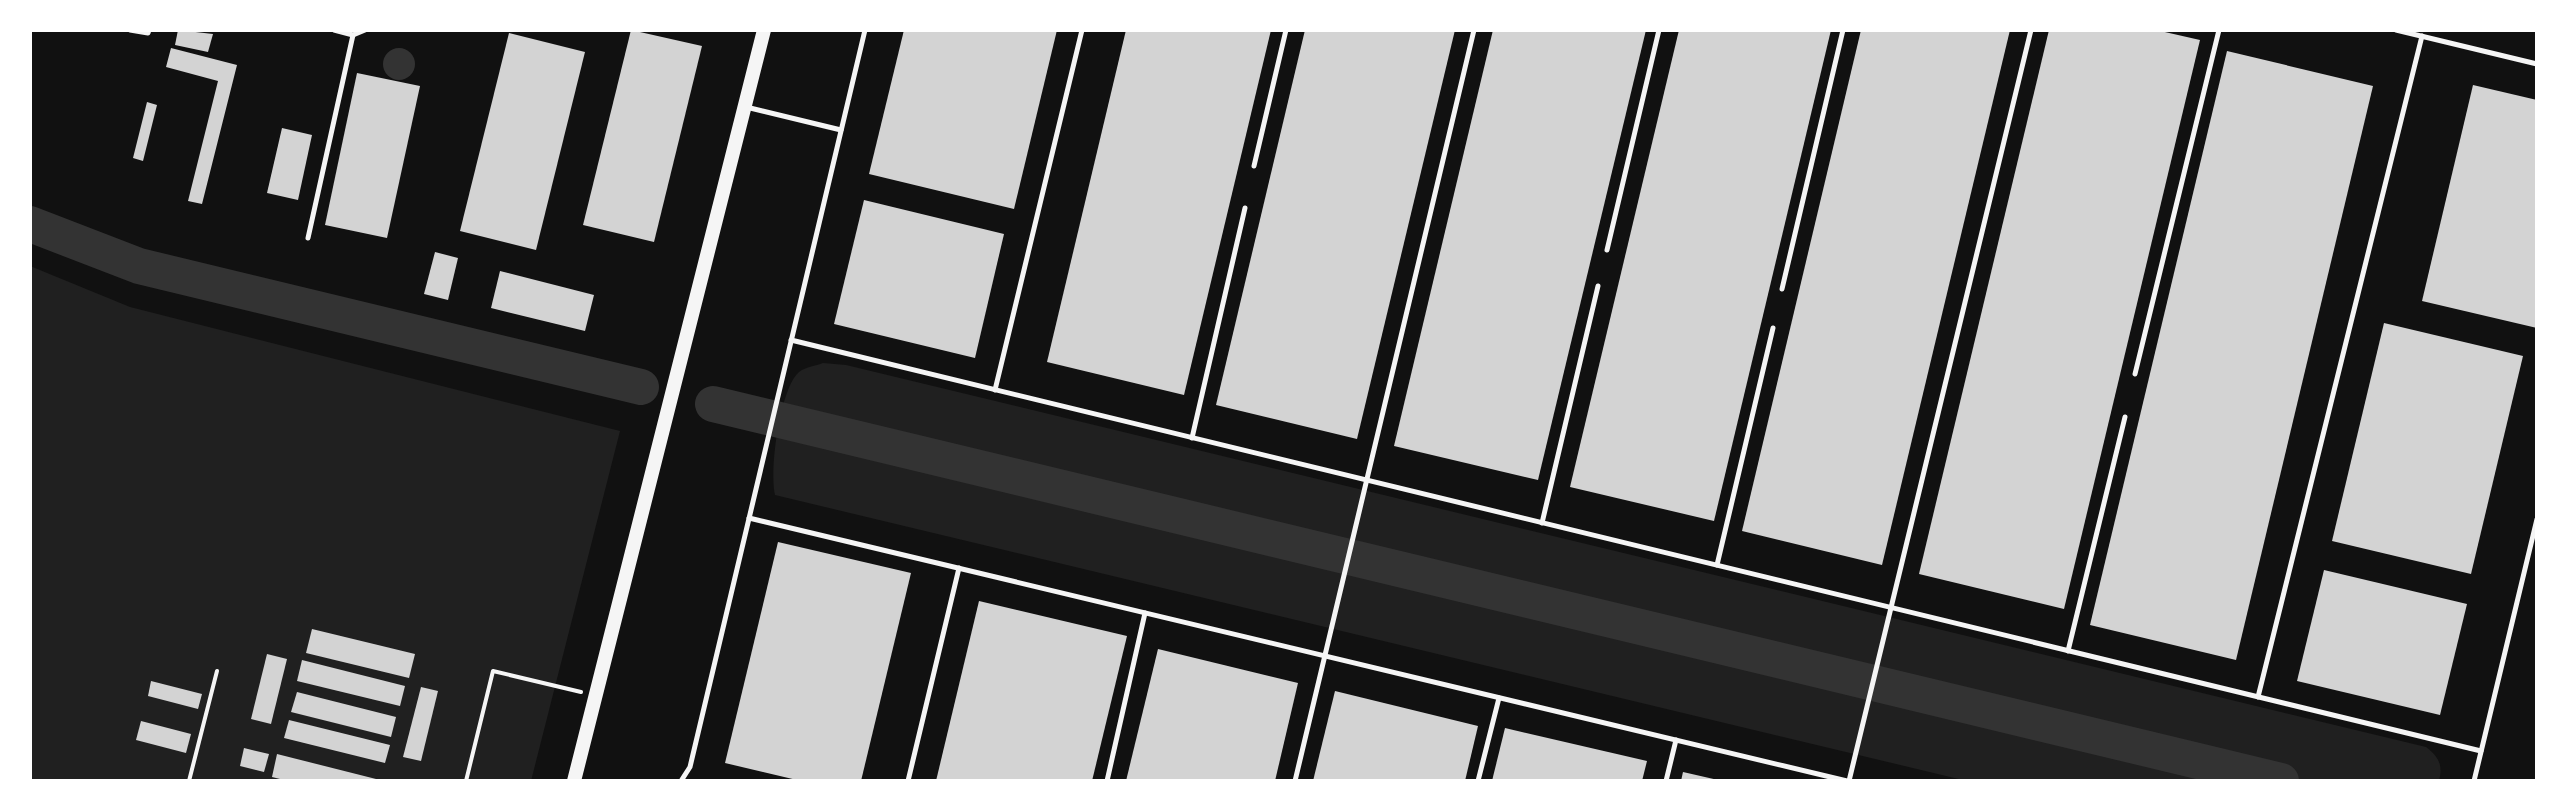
<svg xmlns="http://www.w3.org/2000/svg" width="2567" height="811" font-family="'Source Sans 3',sans-serif">
<style>
.green{fill:#202020}
.water{fill:#333}
.lines{fill:none;stroke-linecap:round;stroke-linejoin:round}
.river{stroke:#333;stroke-width:36}
.building{fill:#d3d3d3}
.path{stroke:#f5f5f5;stroke-width:4}
.service{stroke:#f5f5f5;stroke-width:5}
.tertiary{stroke:#f5f5f5;stroke-width:14}
</style>
<rect width="100%" height="100%" fill="#111"/>
<g class="green">
<path d="M 30,266 L 130,307 L 620,431 L 531,781 L 30,781 Z"/>
<path d="M 823,363 L 846,365 L 2426,747 C 2439,757 2443,765 2439,781 L 1967,781 L 775,495 C 769,471 780,388 799,372 C 805,367 816,366 823,363 Z"/>
</g>
<circle class="water" cx="399" cy="64" r="16"/>
<g class="lines">
<g class="river">
<path d="M 30,224 L 139,266 L 641,387"/>
<path d="M 713,404 L 2281,781"/>
</g>
</g>
<g class="building">
<path d="M 178,30 L 213,34 L 208,52 L 175,45 Z"/>
<path d="M 631,30 L 702,46 L 654,242 L 583,225 Z"/>
<path d="M 904,30 L 1057,30 L 1014,209 L 869,174 Z"/>
<path d="M 1126,30 L 1271,30 L 1184,395 L 1047,362 Z"/>
<path d="M 1305,30 L 1455,30 L 1357,439 L 1216,405 Z"/>
<path d="M 1493,30 L 1646,30 L 1538,480 L 1394,446 Z"/>
<path d="M 1679,30 L 1831,30 L 1714,521 L 1570,487 Z"/>
<path d="M 1861,30 L 2010,30 L 1882,565 L 1742,531 Z"/>
<path d="M 2049,30 L 2156,30 L 2200,40 L 2064,609 L 1919,574 Z"/>
<path d="M 509,33 L 585,52 L 536,250 L 460,231 Z"/>
<path d="M 171,48 L 237,65 L 202,204 L 188,201 L 218,81 L 166,67 Z"/>
<path d="M 2227,51 L 2373,86 L 2236,660 L 2090,625 Z"/>
<path d="M 357,73 L 420,86 L 387,238 L 325,225 Z"/>
<path d="M 2473,85 L 2537,100 L 2537,328 L 2422,301 Z"/>
<path d="M 147,102 L 157,105 L 143,161 L 133,158 Z"/>
<path d="M 282,128 L 312,135 L 298,200 L 267,193 Z"/>
<path d="M 864,200 L 1004,234 L 975,358 L 834,324 Z"/>
<path d="M 435,252 L 458,258 L 448,300 L 424,294 Z"/>
<path d="M 500,271 L 594,295 L 585,331 L 491,308 Z"/>
<path d="M 2384,323 L 2523,356 L 2471,574 L 2332,541 Z"/>
<path d="M 778,542 L 911,573 L 861,781 L 801,781 L 725,763 Z"/>
<path d="M 2324,570 L 2467,604 L 2440,715 L 2297,681 Z"/>
<path d="M 979,601 L 1127,636 L 1092,781 L 936,781 Z"/>
<path d="M 312,629 L 415,654 L 409,678 L 306,653 Z"/>
<path d="M 1158,649 L 1298,683 L 1275,781 L 1126,781 Z"/>
<path d="M 267,654 L 287,659 L 271,724 L 251,719 Z"/>
<path d="M 302,660 L 405,686 L 400,706 L 297,681 Z"/>
<path d="M 151,681 L 202,694 L 198,709 L 148,696 Z"/>
<path d="M 421,687 L 438,691 L 421,761 L 403,757 Z"/>
<path d="M 1335,691 L 1478,726 L 1465,781 L 1313,781 Z"/>
<path d="M 297,692 L 396,717 L 391,737 L 291,712 Z"/>
<path d="M 289,720 L 390,745 L 385,763 L 284,738 Z"/>
<path d="M 141,721 L 191,734 L 186,753 L 136,740 Z"/>
<path d="M 1505,728 L 1647,761 L 1642,781 L 1492,781 Z"/>
<path d="M 244,748 L 269,754 L 264,772 L 240,766 Z"/>
<path d="M 277,754 L 380,780 L 380,781 L 288,781 L 272,777 Z"/>
<path d="M 1683,772 L 1718,780 L 1717,781 L 1681,781 Z"/>
</g>
<g class="lines">
<g class="path">
<path d="M 189,781 L 217,671"/>
<path d="M 466,781 L 493,671 L 581,692"/>
</g>
<g class="service">
<path d="M 130,30 L 148,33 L 149,30"/>
<path d="M 334,30 L 353,35 L 365,30"/>
<path d="M 2396,30 L 2537,64"/>
<path d="M 746,107 L 841,130"/>
<path d="M 1254,166 L 1286,30"/>
<path d="M 308,238 L 353,35"/>
<path d="M 1607,250 L 1659,30"/>
<path d="M 1782,289 L 1843,30"/>
<path d="M 791,340 L 2481,751"/>
<path d="M 2135,374 L 2219,30"/>
<path d="M 995,390 L 1082,30"/>
<path d="M 1192,438 L 1245,208"/>
<path d="M 749,518 L 1847,781"/>
<path d="M 1542,523 L 1598,286"/>
<path d="M 1717,565 L 1773,328"/>
<path d="M 2068,651 L 2125,417"/>
<path d="M 2258,697 L 2422,36"/>
<path d="M 681,781 L 690,767 L 865,30"/>
<path d="M 908,781 L 959,568"/>
<path d="M 1107,781 L 1145,613"/>
<path d="M 1295,781 L 1474,30"/>
<path d="M 1478,781 L 1499,698"/>
<path d="M 1666,781 L 1676,740"/>
<path d="M 1849,781 L 2031,30"/>
<path d="M 2474,781 L 2537,519"/>
</g>
<path class="tertiary" d="M 574,781 L 764,30"/>
</g>
<rect width="2567" height="811" fill="none" stroke="#ffffff" stroke-width="64"/>
</svg>
